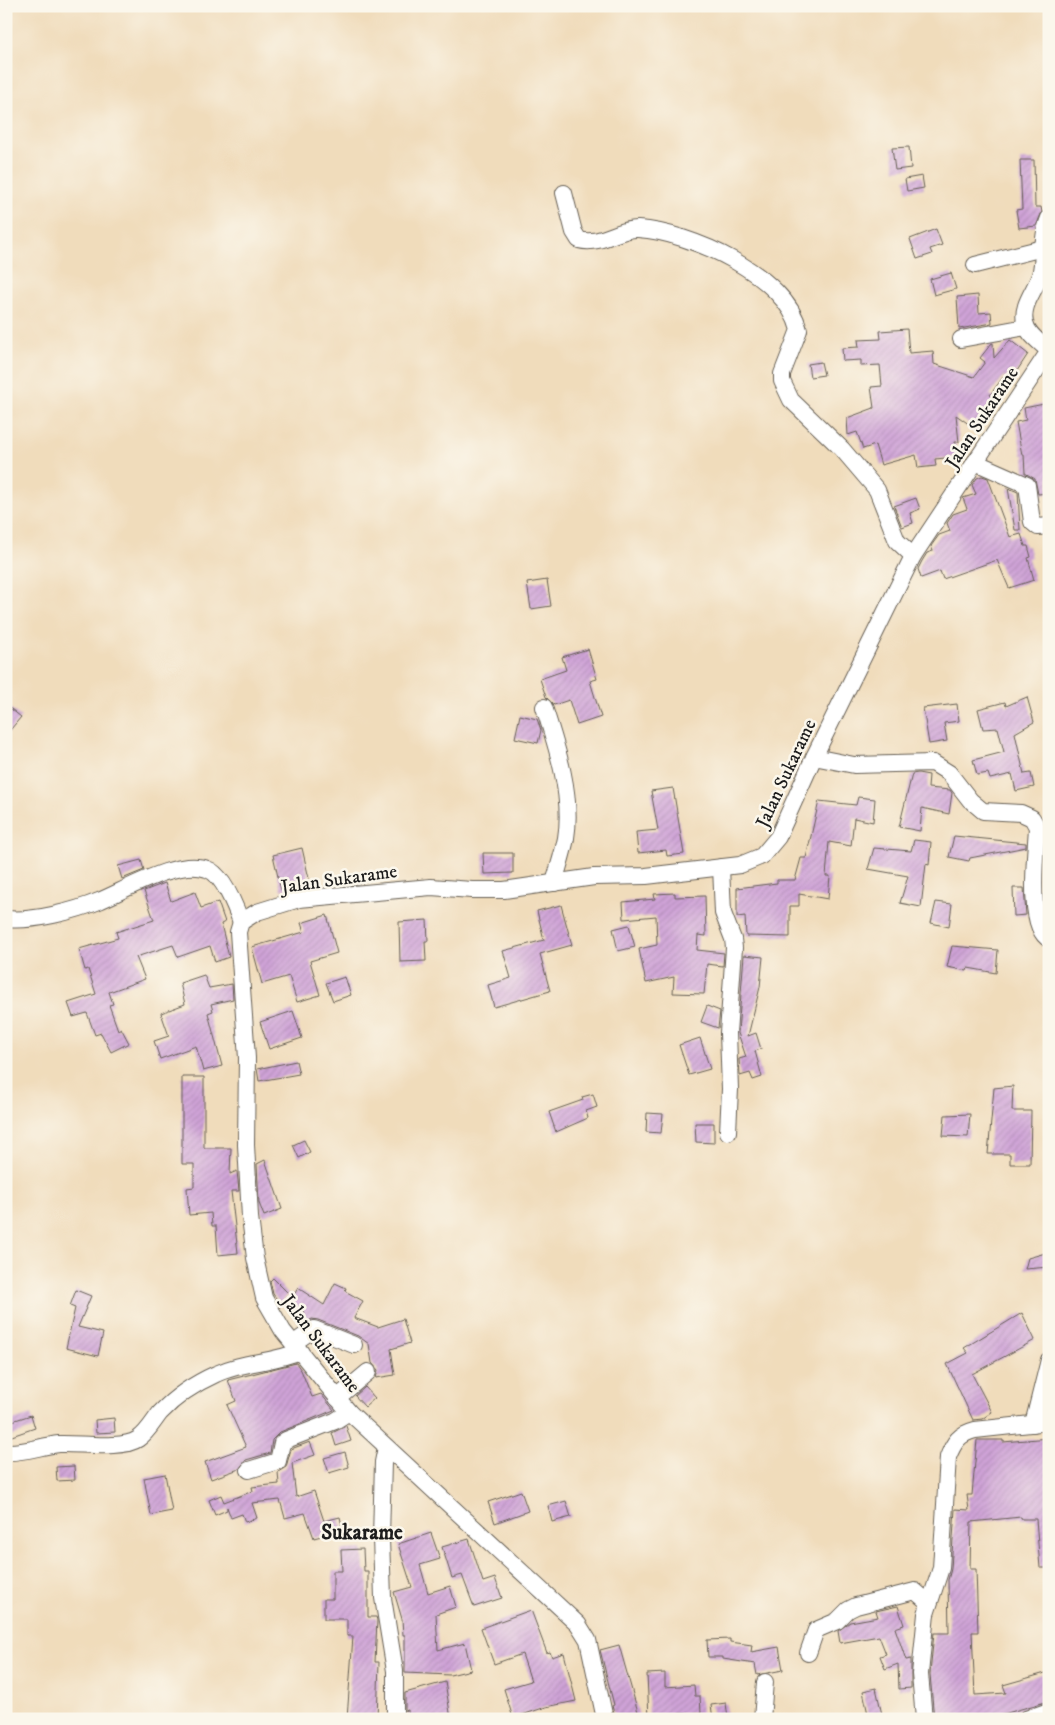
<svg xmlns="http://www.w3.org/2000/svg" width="1055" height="1725" font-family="'IM FELL DW Pica',serif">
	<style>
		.building { fill: url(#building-hatch) }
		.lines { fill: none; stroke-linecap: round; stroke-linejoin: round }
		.street-casing { stroke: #665f54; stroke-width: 18 }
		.street { stroke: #fff; stroke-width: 16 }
		.labels { text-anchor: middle; stroke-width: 5; stroke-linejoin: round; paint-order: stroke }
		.street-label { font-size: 19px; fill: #1c1c1c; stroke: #fbf7ec }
		.quarter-label { font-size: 21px; font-weight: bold; fill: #1c1c1c; stroke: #fbf7ec }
	</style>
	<defs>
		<pattern id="building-hatch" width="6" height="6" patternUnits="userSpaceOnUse" patternTransform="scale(1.25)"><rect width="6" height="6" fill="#cfa3d7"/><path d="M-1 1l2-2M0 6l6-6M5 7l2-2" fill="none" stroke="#b18cb8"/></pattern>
	</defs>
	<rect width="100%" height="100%" fill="#fbf7ec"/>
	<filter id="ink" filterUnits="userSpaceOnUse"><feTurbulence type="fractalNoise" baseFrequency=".02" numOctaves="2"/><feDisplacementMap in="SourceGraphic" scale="10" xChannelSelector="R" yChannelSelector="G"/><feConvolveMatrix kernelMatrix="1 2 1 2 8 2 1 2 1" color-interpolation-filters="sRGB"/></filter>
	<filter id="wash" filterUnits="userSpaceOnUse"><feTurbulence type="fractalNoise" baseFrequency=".0096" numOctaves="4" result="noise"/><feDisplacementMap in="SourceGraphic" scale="20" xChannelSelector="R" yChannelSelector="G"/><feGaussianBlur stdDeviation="1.12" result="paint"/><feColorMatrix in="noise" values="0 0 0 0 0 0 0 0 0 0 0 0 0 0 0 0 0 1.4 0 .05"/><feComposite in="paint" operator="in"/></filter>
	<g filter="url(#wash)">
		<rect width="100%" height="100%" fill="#f0dcbb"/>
		<g id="blocks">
			<g class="building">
				<path d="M 909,147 L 911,168 L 895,170 L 892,148 Z"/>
				<path d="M 1020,160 L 1034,160 L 1035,207 L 1041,207 L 1042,212 L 1036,226 L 1019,228 L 1016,210 L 1022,209 Z"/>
				<path d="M 922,176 L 924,188 L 907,191 L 905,179 Z"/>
				<path d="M 936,229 L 942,245 L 930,249 L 932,254 L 917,259 L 910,239 Z"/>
				<path d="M 951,273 L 956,289 L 934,295 L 930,279 Z"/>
				<path d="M 978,295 L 979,313 L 991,312 L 992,323 L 959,329 L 957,297 Z"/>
				<path d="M 907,329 L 909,353 L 933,351 L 934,364 L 974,377 L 985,362 L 980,358 L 991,344 L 993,343 L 994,358 L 1010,340 L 1028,354 L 1013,377 L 1010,374 L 1006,378 L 1004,376 L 990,395 L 997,399 L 987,413 L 984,411 L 973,427 L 956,415 L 959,442 L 955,442 L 957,457 L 935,459 L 936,466 L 918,468 L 916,455 L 881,465 L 875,445 L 863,449 L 857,432 L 848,435 L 847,418 L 874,408 L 871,387 L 882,386 L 880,365 L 861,366 L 861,360 L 843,361 L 842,348 L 859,347 L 858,340 L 881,339 L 880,331 Z"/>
				<path d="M 821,362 L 824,375 L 810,377 L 808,364 Z"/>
				<path d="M 1049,403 L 1049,493 L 1038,494 L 1035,479 L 1025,473 L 1024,455 L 1022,455 L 1016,422 L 1026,420 L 1024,408 Z"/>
				<path d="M 982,476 L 988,478 L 1010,537 L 1021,534 L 1025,546 L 1028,546 L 1031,557 L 1028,558 L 1034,580 L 1009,588 L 997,560 L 943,579 L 940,571 L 921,578 L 918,569 L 922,561 L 927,553 L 933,551 L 931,546 L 939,535 L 950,531 L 947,523 L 953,514 L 967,509 L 963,498 L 976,494 L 972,485 L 977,478 Z"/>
				<path d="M 1008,488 L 1018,492 L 1020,530 L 1015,530 Z"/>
				<path d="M 916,498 L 920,509 L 910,513 L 913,523 L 902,527 L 894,506 Z"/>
				<path d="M 547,580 L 551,606 L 531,609 L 527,583 Z"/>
				<path d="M 588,649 L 597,679 L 590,681 L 601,717 L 577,725 L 569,700 L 554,705 L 546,697 L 540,679 L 566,670 L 562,657 Z"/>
				<path d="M 1027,697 L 1034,722 L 1015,733 L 1024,774 L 1031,773 L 1034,787 L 1016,791 L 1012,774 L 990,779 L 988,773 L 977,775 L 973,760 L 1004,752 L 998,728 L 983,729 L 978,709 L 1005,702 L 1006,706 Z"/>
				<path d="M 957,704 L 959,721 L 944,723 L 947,741 L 929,744 L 923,708 Z"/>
				<path d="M 6,705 L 21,717 L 6,735 Z"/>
				<path d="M 520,715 L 537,719 L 541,730 L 538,743 L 515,738 Z"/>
				<path d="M 918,773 L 929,775 L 928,788 L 950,790 L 952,793 L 949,814 L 922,808 L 920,831 L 899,827 L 912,774 Z"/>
				<path d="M 673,788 L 684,854 L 667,856 L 666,850 L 638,853 L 636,832 L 658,830 L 651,791 Z"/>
				<path d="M 858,797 L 875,799 L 873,822 L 854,818 L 851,846 L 829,842 L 826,876 L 830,876 L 828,899 L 799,894 L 799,906 L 790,906 L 790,937 L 746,936 L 745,916 L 737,917 L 737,888 L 777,883 L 777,880 L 795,880 L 801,858 L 806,858 L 819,801 L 856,805 Z"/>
				<path d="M 954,836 L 1026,843 L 1026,847 L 970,858 L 969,861 L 949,857 Z"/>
				<path d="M 914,840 L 931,842 L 929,865 L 926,864 L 921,907 L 900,903 L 908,876 L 868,869 L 874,848 L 911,851 Z"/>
				<path d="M 302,848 L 310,883 L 281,890 L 273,855 Z"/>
				<path d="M 483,853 L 513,853 L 513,873 L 484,874 Z"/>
				<path d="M 141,860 L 144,870 L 122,879 L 118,866 Z"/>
				<path d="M 165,883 L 171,901 L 195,892 L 201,908 L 218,902 L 225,922 L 221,924 L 229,957 L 215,962 L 210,946 L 178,957 L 173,945 L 136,957 L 145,979 L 109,992 L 113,1004 L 109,1005 L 118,1030 L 121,1028 L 129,1043 L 111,1052 L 101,1033 L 95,1035 L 87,1013 L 73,1017 L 68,1003 L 96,994 L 88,969 L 85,970 L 79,949 L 118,938 L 116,932 L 154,920 L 144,891 Z"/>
				<path d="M 1013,888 L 1024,888 L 1026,915 L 1014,916 Z"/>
				<path d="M 675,893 L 675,897 L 705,896 L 706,936 L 698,935 L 697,950 L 724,953 L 723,966 L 707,964 L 704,994 L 673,993 L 674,977 L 646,983 L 639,949 L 657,945 L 656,916 L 624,919 L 623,902 L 655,899 L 654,894 Z"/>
				<path d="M 936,902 L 952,904 L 949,927 L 931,923 Z"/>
				<path d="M 561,905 L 572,945 L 540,954 L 550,991 L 494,1007 L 488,985 L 511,978 L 503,951 L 544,940 L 537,911 Z"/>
				<path d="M 327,915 L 337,953 L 310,961 L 320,995 L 297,1002 L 289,976 L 262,984 L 252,947 L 304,932 L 301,923 Z"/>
				<path d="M 427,920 L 428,941 L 425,941 L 426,961 L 400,962 L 399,922 Z"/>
				<path d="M 629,925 L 635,947 L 618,951 L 613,929 Z"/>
				<path d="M 952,946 L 998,950 L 996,973 L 968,968 L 967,971 L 947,967 Z"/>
				<path d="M 744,955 L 763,957 L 760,987 L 748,1036 L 756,1033 L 761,1049 L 755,1051 L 762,1077 L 753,1080 L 750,1073 L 740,1076 L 739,1059 L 746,1057 L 738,1033 Z"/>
				<path d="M 204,975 L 209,988 L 232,984 L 233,999 L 211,1004 L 213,1011 L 208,1013 L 222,1066 L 203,1071 L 196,1046 L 160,1059 L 154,1041 L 169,1036 L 161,1013 L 185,1004 L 180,983 Z"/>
				<path d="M 345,977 L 351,995 L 333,1001 L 326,983 Z"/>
				<path d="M 707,1006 L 720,1011 L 718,1028 L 701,1022 Z"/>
				<path d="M 293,1011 L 302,1038 L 269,1049 L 260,1022 Z"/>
				<path d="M 700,1038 L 710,1069 L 689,1075 L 679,1045 Z"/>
				<path d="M 296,1061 L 299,1074 L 259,1081 L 257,1069 Z"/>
				<path d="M 182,1077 L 204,1077 L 204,1148 L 231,1148 L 230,1174 L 237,1171 L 239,1191 L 231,1191 L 238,1253 L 218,1255 L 216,1226 L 212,1226 L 211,1213 L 189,1215 L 187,1188 L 194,1187 L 194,1164 L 182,1164 Z"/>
				<path d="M 1013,1086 L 1012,1111 L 1031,1111 L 1030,1164 L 1010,1164 L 1010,1154 L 988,1154 L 994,1088 Z"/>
				<path d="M 593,1094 L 597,1107 L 586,1111 L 588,1118 L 556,1132 L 549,1112 L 583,1100 L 582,1097 Z"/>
				<path d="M 647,1113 L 663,1114 L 661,1133 L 646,1132 Z"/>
				<path d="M 970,1114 L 968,1137 L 943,1136 L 945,1115 Z"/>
				<path d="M 695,1123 L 714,1123 L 714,1143 L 696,1142 Z"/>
				<path d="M 304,1140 L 310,1152 L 299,1158 L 293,1145 Z"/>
				<path d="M 265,1160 L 282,1209 L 264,1216 L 259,1203 L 257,1164 Z"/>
				<path d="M 1049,1252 L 1049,1267 L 1025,1269 L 1028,1258 Z"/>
				<path d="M 273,1278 L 289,1294 L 280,1303 L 273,1294 L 270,1281 Z"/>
				<path d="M 335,1283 L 346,1288 L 345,1291 L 363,1301 L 354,1318 L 378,1327 L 403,1319 L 410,1343 L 391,1349 L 395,1375 L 376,1378 L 378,1370 L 372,1363 L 369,1344 L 358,1336 L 318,1320 L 312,1319 L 304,1324 L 299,1321 L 304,1312 L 289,1303 L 298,1288 L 324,1305 Z"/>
				<path d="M 76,1290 L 91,1296 L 78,1327 L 103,1333 L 98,1356 L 66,1348 L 75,1308 L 70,1306 Z"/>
				<path d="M 1022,1313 L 1035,1340 L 972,1374 L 992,1412 L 982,1419 L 973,1420 L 947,1364 L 968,1353 L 964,1348 Z"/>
				<path d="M 296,1363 L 301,1370 L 312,1397 L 321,1394 L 334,1410 L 280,1432 L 272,1440 L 270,1453 L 246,1460 L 239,1469 L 211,1479 L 205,1462 L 246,1447 L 227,1405 L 236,1401 L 228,1380 Z"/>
				<path d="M 365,1387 L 375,1398 L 365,1407 L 355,1396 Z"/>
				<path d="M 31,1415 L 35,1428 L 6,1438 L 6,1423 Z"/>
				<path d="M 114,1418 L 115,1432 L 96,1433 L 95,1420 Z"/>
				<path d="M 346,1426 L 351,1441 L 336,1446 L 332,1433 Z"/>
				<path d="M 1049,1438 L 1049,1568 L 1040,1568 L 1036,1519 L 1022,1519 L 1021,1517 L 971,1522 L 970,1569 L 976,1569 L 978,1632 L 972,1632 L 975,1695 L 1006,1693 L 1003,1685 L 1049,1672 L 1049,1701 L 1000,1715 L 1000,1719 L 934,1719 L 930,1674 L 934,1633 L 949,1633 L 948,1580 L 951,1569 L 955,1509 L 969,1510 L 967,1495 L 972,1495 L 977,1440 L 1003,1440 L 1003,1442 Z"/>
				<path d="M 310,1442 L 315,1455 L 292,1463 L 296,1497 L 314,1491 L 324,1521 L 340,1517 L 343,1530 L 314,1538 L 305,1513 L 285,1518 L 280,1500 L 252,1503 L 257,1518 L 245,1522 L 242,1514 L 231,1518 L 227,1507 L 227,1510 L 215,1515 L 209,1500 L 221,1495 L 224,1502 L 253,1491 L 252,1487 L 279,1484 L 278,1472 L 286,1467 L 291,1449 Z"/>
				<path d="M 345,1452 L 349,1467 L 329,1473 L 324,1458 Z"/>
				<path d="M 74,1466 L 75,1480 L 57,1481 L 56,1467 Z"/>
				<path d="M 165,1474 L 172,1511 L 151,1515 L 144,1478 Z"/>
				<path d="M 521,1491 L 528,1511 L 495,1523 L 488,1502 Z"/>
				<path d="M 566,1501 L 571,1517 L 552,1522 L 548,1506 Z"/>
				<path d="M 431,1533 L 440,1559 L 420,1565 L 428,1593 L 450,1586 L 456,1607 L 436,1614 L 438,1650 L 465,1643 L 471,1670 L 450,1675 L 405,1673 L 405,1635 L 403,1635 L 402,1619 L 394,1592 L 412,1587 L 398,1544 Z"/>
				<path d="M 469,1539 L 483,1582 L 495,1578 L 502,1598 L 474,1607 L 462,1575 L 452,1578 L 442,1547 Z"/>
				<path d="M 363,1549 L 364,1571 L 368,1571 L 368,1617 L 376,1617 L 377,1620 L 375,1662 L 379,1662 L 377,1719 L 347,1719 L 353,1636 L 347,1636 L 347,1619 L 324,1619 L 324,1599 L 333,1599 L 333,1571 L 342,1571 L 341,1550 Z"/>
				<path d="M 898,1606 L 904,1625 L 895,1628 L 906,1660 L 911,1659 L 911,1688 L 899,1689 L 898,1664 L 885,1669 L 880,1656 L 886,1654 L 879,1636 L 840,1643 L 838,1631 L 850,1622 L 878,1617 L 876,1611 Z"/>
				<path d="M 531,1610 L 547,1653 L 550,1652 L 552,1657 L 564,1653 L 576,1701 L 546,1707 L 513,1718 L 504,1689 L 531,1681 L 522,1654 L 494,1664 L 481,1628 Z"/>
				<path d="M 730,1639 L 730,1642 L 752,1645 L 751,1652 L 779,1647 L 783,1670 L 757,1675 L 755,1664 L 723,1659 L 723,1657 L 708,1657 L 707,1640 Z"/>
				<path d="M 619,1645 L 640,1719 L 616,1719 L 612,1706 L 614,1705 L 600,1650 Z"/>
				<path d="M 665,1673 L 665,1687 L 694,1685 L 695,1696 L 700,1696 L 701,1713 L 679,1714 L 680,1719 L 649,1719 L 647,1674 Z"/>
				<path d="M 445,1682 L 451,1719 L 408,1719 L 408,1710 L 405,1711 L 405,1693 Z"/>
				<path d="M 876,1688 L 883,1719 L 869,1719 L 863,1691 Z"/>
				<path d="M 726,1703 L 728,1719 L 713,1719 L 711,1705 Z"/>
			</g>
		</g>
	</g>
	<g filter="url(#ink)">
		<use href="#blocks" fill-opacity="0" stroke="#665f54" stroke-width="1"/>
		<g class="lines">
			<g class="street-casing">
				<g id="street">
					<path d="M 564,193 L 574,232 L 579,240 C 601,246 619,228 638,229 C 690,232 786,275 799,330 L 782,374 L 782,381 L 791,400 L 842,449 L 877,490 L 897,541 L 913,556"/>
					<path d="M 975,265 L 1043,248"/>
					<path d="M 961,339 L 1026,327"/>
					<path d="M 975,462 L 1027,485 L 1032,522 L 1038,527 L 1049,526"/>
					<path d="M 544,707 C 557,747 573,796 566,838 C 563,854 558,868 554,883"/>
					<path d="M 814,757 L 854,765 L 933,763 L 949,773 L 970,800 L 983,811 L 1021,813 L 1032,818 L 1037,827 C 1036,850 1026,928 1049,939"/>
					<path d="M 721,867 L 723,913 L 733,939 L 734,948 L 728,1033 L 730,1089 L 728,1132"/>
					<path d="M 6,919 C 32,922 75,911 99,901 C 126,890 178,858 207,869 C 223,874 236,908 241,922"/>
					<path d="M 294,1343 L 314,1329 L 354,1345"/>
					<path d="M 337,1398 L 368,1372"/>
					<path d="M 1033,1424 L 1049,1360"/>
					<path d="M 386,1447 L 383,1462 L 381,1538 L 383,1598 L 395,1671 L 395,1719"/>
					<path d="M 6,1452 C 24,1453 41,1446 59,1444 C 79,1443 122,1450 138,1439 C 147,1433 153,1422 160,1413 C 175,1397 196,1383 216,1374 C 243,1361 273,1363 300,1351"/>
					<path d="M 249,1470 L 278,1461 L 282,1443 L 286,1440 L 335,1421 L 349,1412"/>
					<path d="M 808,1653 L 816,1630 L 837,1621 L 848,1610 L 856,1606 L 915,1591 L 929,1603"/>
					<path d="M 605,1719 L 588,1640 L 578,1624 L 349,1412 L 283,1331 L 264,1298 L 255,1258 L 250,1217 L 246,1145 L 247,1058 L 238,932 L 241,922 L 257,912 L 299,899 L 431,887 L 472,890 L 504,890 L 594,877 L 646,876 L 740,865 L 762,856 L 778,837 L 814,757 L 913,556 L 1049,351 C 1040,342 1027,334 1025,322 C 1021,305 1035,291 1040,275 C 1045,257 1041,236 1049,218"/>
					<path d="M 762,1719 L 765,1682"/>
					<path d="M 924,1719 L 920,1674 L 926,1614 L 941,1568 L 948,1457 C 954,1442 959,1434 975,1430 L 1049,1422"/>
					<path d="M 1026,1719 L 1049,1711"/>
				</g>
			</g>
			<use href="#street" class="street"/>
		</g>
	</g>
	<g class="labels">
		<g class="street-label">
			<text transform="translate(981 417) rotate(-57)" y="7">Jalan Sukarame</text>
			<text transform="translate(785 773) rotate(-65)" y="7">Jalan Sukarame</text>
			<text transform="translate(339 878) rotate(-8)" y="7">Jalan Sukarame</text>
			<text transform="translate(322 1343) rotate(53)" y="7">Jalan Sukarame</text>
		</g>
		<g class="quarter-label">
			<text x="362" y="1539">Sukarame</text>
		</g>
	</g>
	<rect width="1055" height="1725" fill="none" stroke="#fbf7ec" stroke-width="25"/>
</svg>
